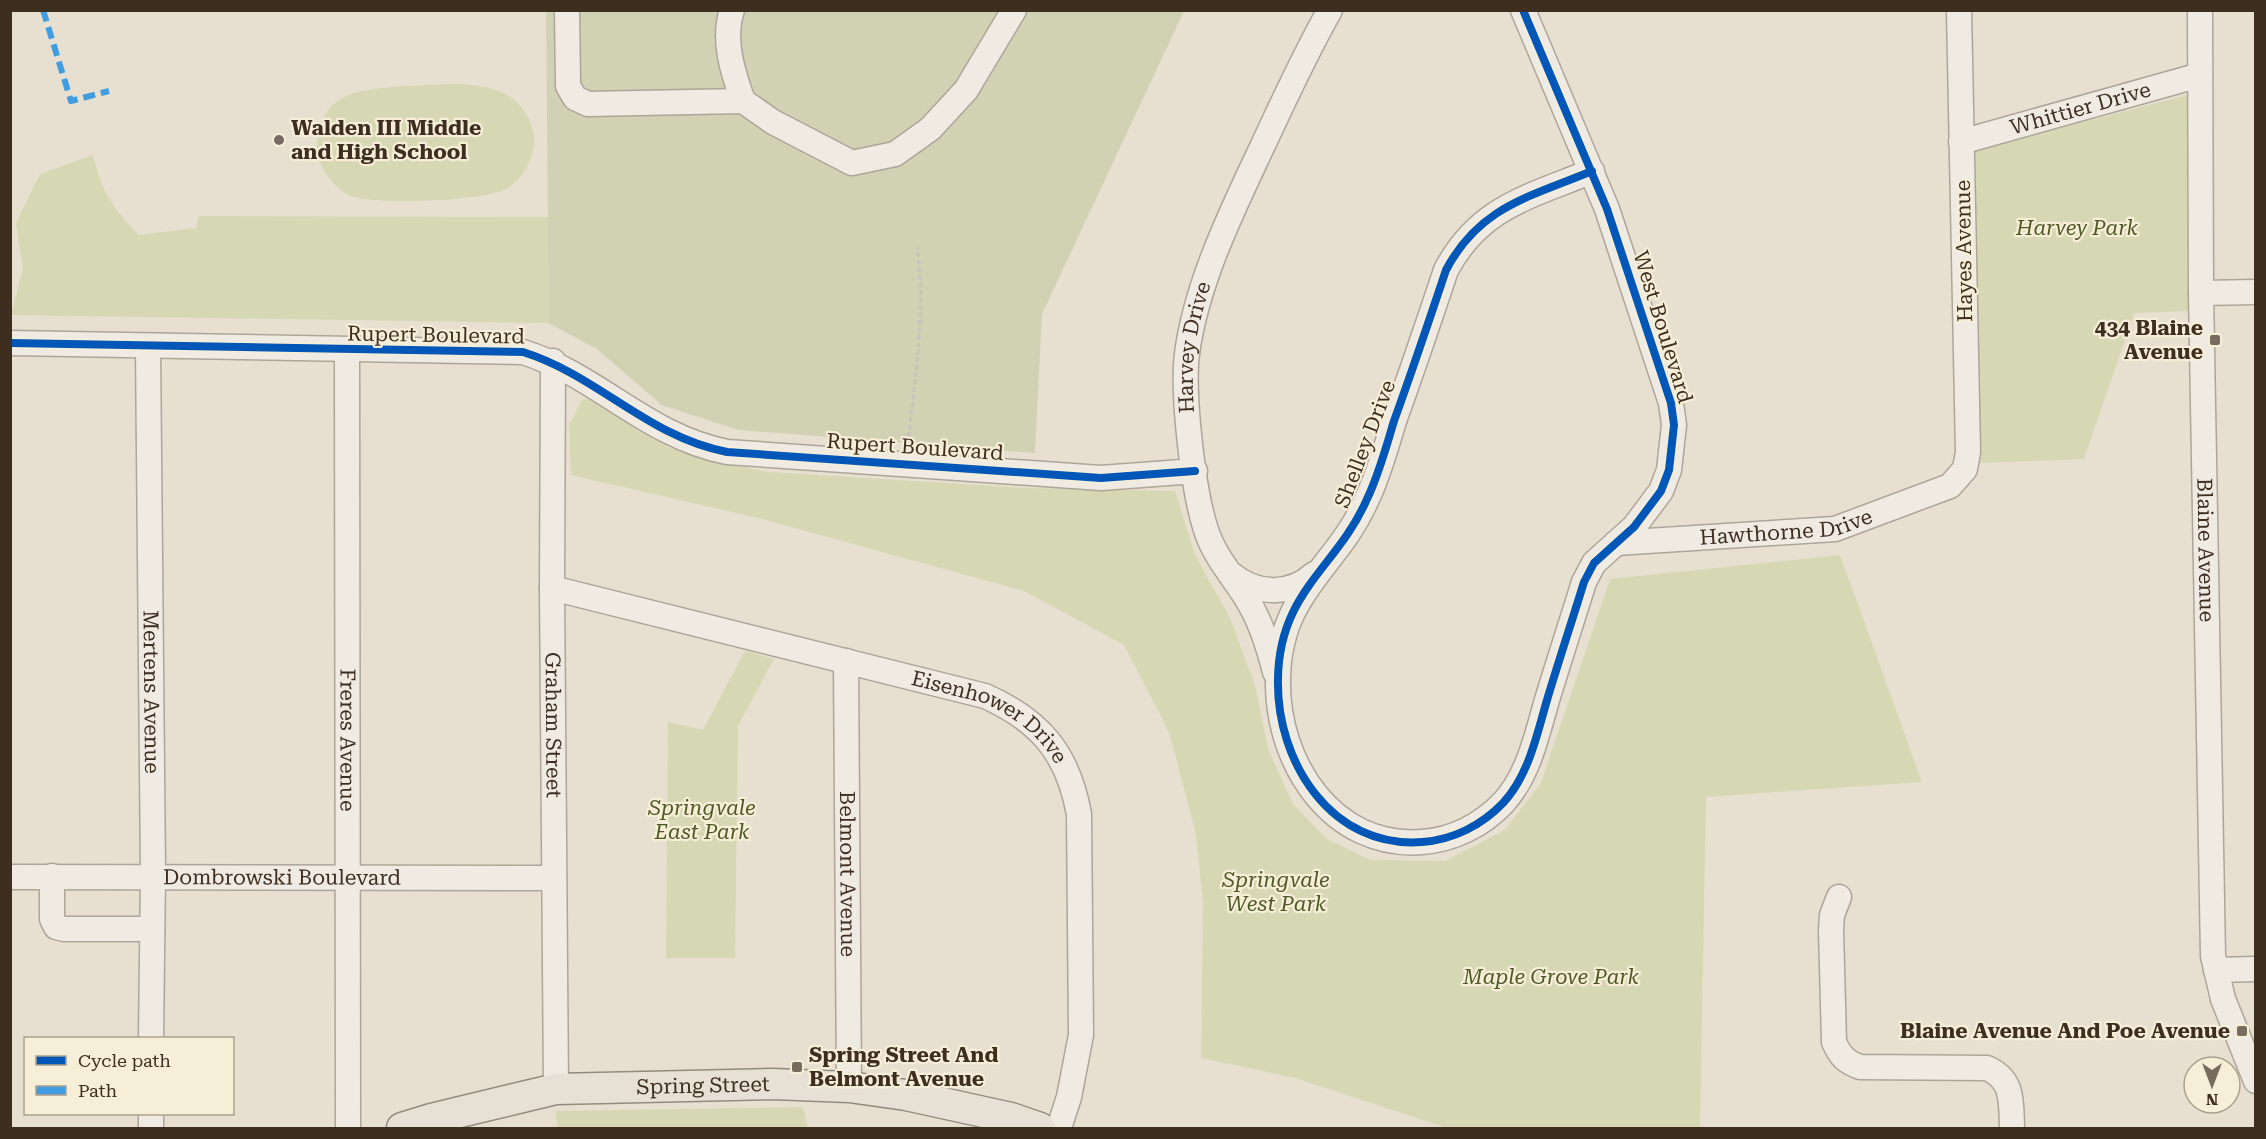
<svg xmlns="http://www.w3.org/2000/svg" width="2266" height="1139" font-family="'Roboto Serif',serif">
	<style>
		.green { fill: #d6d7b3 }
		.cemetery { fill: #d1d1b3 }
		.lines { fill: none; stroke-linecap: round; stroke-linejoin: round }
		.minor-casing { stroke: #ada599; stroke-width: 27 }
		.major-casing { stroke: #928b80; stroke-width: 33 }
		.path { stroke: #c8c2b9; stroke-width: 3; stroke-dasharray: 4.5 3; stroke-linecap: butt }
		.minor { stroke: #efebe3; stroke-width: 24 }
		.major { stroke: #e6e1d4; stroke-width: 30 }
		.quiet { stroke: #3f9de0; stroke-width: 6; stroke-dasharray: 12 6; stroke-linecap: butt }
		.cycleway-casing { stroke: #f7eed8; stroke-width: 11 }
		.cycleway { stroke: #0057b8; stroke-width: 8 }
		.poi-dot { fill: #786c5e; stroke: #f7eed8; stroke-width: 2 }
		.labels { text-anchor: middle; stroke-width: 4.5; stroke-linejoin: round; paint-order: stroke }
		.street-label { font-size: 21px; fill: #3d2e20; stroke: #f7eed8 }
		.poi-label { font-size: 21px; font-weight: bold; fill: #3d2e20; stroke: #f7eed8; text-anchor: start }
		.park-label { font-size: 21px; font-style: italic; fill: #4d5a26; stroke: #f7eed8 }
	</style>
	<rect width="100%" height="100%" fill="#e7e0d1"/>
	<g class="green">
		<path d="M 404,86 C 443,86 503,74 526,114 C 531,123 535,134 534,144 C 532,162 522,179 506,189 C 486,201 370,206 349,195 C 330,186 314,160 317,139 C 325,89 363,90 404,86 Z"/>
		<path d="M 2188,95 L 2189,311 L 2134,313 L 2084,459 L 1979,463 L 1975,150 Z"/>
		<path d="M 93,155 C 101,191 113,209 139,235 L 196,228 L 199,216 L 548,217 L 626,266 L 738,430 L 662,405 L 597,349 L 549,323 L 11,315 L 23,268 L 16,223 L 40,174 Z"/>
		<path d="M 590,398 L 603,403 L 634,428 L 667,447 L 708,460 L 769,472 L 1025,488 L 1175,491 L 1195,555 L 1230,618 L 1255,685 L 1268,749 L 1293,804 L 1327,839 L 1370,860 L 1445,861 L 1505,830 L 1541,783 L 1610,579 L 1840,555 L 1922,782 L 1706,797 L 1700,1128 L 1447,1128 L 1295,1078 L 1201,1058 L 1203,902 L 1196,834 L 1169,732 L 1124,645 L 1024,591 L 758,518 L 571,475 L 569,425 L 582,400 Z"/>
		<path d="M 745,651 L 774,659 L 738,726 L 735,958 L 666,958 L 668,722 L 703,730 Z"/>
		<path d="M 803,1107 L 808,1128 L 557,1128 L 556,1111 Z"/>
	</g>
	<path class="cemetery" d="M 546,11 L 1184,11 L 1042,314 L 1035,453 L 738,430 L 662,405 L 597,349 L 549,323 Z"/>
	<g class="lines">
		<g class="minor-casing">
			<g id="minor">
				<path d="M 567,10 L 568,86 L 575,98 L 588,104 L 743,101"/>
				<path d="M 732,10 C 722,40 733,73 743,101 L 773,122 L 852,163 L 895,154 L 930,129 L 966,90 L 1014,10"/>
				<path d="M 1523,10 L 1607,209 L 1671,403 L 1674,425 L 1669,470 L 1661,491 L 1634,527 L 1594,563 L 1584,582 C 1572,621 1559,660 1547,700 C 1537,734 1529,775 1503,803 C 1482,825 1453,840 1422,842 C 1332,849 1276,762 1278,679 C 1279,591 1337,568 1367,499 C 1379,474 1386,447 1394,421 C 1412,371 1429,321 1446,270 C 1480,206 1530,197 1592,171"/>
				<path id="s1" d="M 2200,10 L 2201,293 L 2213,956 L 2223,999 L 2256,1081"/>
				<path id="s2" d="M 1961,142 L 2200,75"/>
				<path d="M 2201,293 L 2256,292"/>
				<path d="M 10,343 L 523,352 C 599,376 646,436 727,452 L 1101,478 L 1195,471"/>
				<path id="s3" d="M 148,347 L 153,875 L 151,1038"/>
				<path id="s4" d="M 347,350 L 348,1128"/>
				<path id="s5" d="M 553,361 L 552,588 L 556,1089"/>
				<path id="s6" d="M 1616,543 L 1835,529 L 1950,486 L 1965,469 L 1968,452 L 1959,10"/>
				<path d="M 1231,574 C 1256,595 1290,596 1314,574"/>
				<path id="s7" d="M 552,588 L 985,696 C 1041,721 1068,754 1079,814 L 1081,1035 L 1069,1097 L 1059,1128"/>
				<path id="s8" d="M 846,661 L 849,1087"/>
				<path id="s9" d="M 1275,672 C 1268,645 1260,619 1245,596 C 1231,574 1214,555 1206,530 C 1193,490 1182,394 1187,354 C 1196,283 1233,209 1263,145 C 1284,100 1305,54 1330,10"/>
				<path d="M 52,876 L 52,919 L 56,927 L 64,929 L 152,929"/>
				<path id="s10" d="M 10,877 L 554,878"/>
				<path d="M 1839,897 L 1832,915 L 1831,930 L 1834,1042 C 1840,1056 1846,1062 1860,1067 L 1987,1068 C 2014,1080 2011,1102 2012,1128"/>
				<path d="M 2216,970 L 2256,969"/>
				<path d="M 151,1128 L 151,1114"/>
			</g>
		</g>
		<g class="major-casing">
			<g id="major">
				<path id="s11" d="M 402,1128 L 431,1119 L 556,1089 L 772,1084 L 849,1087 L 906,1095 L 1011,1118 L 1040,1128"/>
			</g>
		</g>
		<path class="path" d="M 908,444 C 914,380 927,311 917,247"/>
		<use href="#minor" class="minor"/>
		<use href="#major" class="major"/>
		<path class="quiet" d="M 43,10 L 71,101 L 109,91"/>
		<g class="cycleway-casing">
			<g id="cycleway">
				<path d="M 1523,10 L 1607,209 L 1671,403 L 1674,425 L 1669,470 L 1661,491 L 1634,527 L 1594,563 L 1584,582 C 1572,621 1559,660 1547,700 C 1537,734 1529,775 1503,803 C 1482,825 1453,840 1422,842 C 1332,849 1276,762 1278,679 C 1279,591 1337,568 1367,499 C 1379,474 1386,447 1394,421 C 1412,371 1429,321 1446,270 C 1480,206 1530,197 1592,171"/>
				<path d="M 10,343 L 523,352 C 599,376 646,436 727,452 L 1101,478 L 1195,471"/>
			</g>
		</g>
		<use href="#cycleway" class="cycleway"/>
	</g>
	<g class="poi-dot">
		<circle cx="279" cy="140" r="6"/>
		<rect x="2209" y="334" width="12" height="12" rx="3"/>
		<rect x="2236" y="1025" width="12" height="12" rx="3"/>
		<rect x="791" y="1061" width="12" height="12" rx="3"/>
	</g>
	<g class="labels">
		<g class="street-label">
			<text dy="7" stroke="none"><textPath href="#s2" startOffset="124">Whittier Drive</textPath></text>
			<text transform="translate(1964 251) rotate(-91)" y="7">Hayes Avenue</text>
			<text transform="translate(1663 327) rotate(73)" y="7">West Boulevard</text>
			<text transform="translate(436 335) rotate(1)" y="7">Rupert Boulevard</text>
			<text dy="7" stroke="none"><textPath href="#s9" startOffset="344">Harvey Drive</textPath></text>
			<text transform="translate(1365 444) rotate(-69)" y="7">Shelley Drive</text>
			<text transform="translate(915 447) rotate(4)" y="7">Rupert Boulevard</text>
			<text dy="7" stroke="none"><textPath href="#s6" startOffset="171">Hawthorne Drive</textPath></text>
			<text dy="7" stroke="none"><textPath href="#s1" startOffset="540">Blaine Avenue</textPath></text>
			<text dy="7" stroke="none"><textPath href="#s3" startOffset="345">Mertens Avenue</textPath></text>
			<text dy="7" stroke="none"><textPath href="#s7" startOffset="460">Eisenhower Drive</textPath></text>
			<text dy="7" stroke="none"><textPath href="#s5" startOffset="364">Graham Street</textPath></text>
			<text dy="7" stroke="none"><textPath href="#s4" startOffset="390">Freres Avenue</textPath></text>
			<text dy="7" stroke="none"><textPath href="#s8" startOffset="213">Belmont Avenue</textPath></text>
			<text dy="7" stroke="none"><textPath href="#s10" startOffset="272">Dombrowski Boulevard</textPath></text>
			<text dy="7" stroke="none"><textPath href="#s11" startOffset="306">Spring Street</textPath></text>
		</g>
		<g class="poi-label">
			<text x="291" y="135">Walden III Middle<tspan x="291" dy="24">and High School</tspan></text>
			<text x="2203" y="335" text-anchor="end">434 Blaine<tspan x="2203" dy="24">Avenue</tspan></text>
			<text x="2230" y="1038" text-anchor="end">Blaine Avenue And Poe Avenue</text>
			<text x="809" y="1062">Spring Street And<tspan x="809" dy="24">Belmont Avenue</tspan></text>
		</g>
		<g class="park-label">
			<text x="2077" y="235">Harvey Park</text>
			<text x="702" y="815">Springvale<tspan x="702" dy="24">East Park</tspan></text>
			<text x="1276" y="887">Springvale<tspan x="1276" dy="24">West Park</tspan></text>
			<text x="1551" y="984">Maple Grove Park</text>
		</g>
	</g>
	<rect width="2266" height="1139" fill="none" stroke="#3d2e20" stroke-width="24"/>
	<rect x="24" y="1037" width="210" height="78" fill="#f7eed8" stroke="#ada18e" stroke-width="1.5"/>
	<rect x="36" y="1056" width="30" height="9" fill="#0057b8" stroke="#ada18e" stroke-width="1.5"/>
	<text x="78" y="1067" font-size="18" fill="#3d2e20">Cycle path</text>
	<rect x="36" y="1086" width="30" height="9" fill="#3f9de0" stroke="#ada18e" stroke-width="1.5"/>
	<text x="78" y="1097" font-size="18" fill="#3d2e20">Path</text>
	<g transform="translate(2212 1085) rotate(180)"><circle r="28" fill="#f7eed8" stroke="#ada18e" stroke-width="1.5"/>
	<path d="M0-4.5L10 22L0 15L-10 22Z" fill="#786c5e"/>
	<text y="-9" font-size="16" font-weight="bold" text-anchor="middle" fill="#3d2e20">N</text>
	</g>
</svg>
